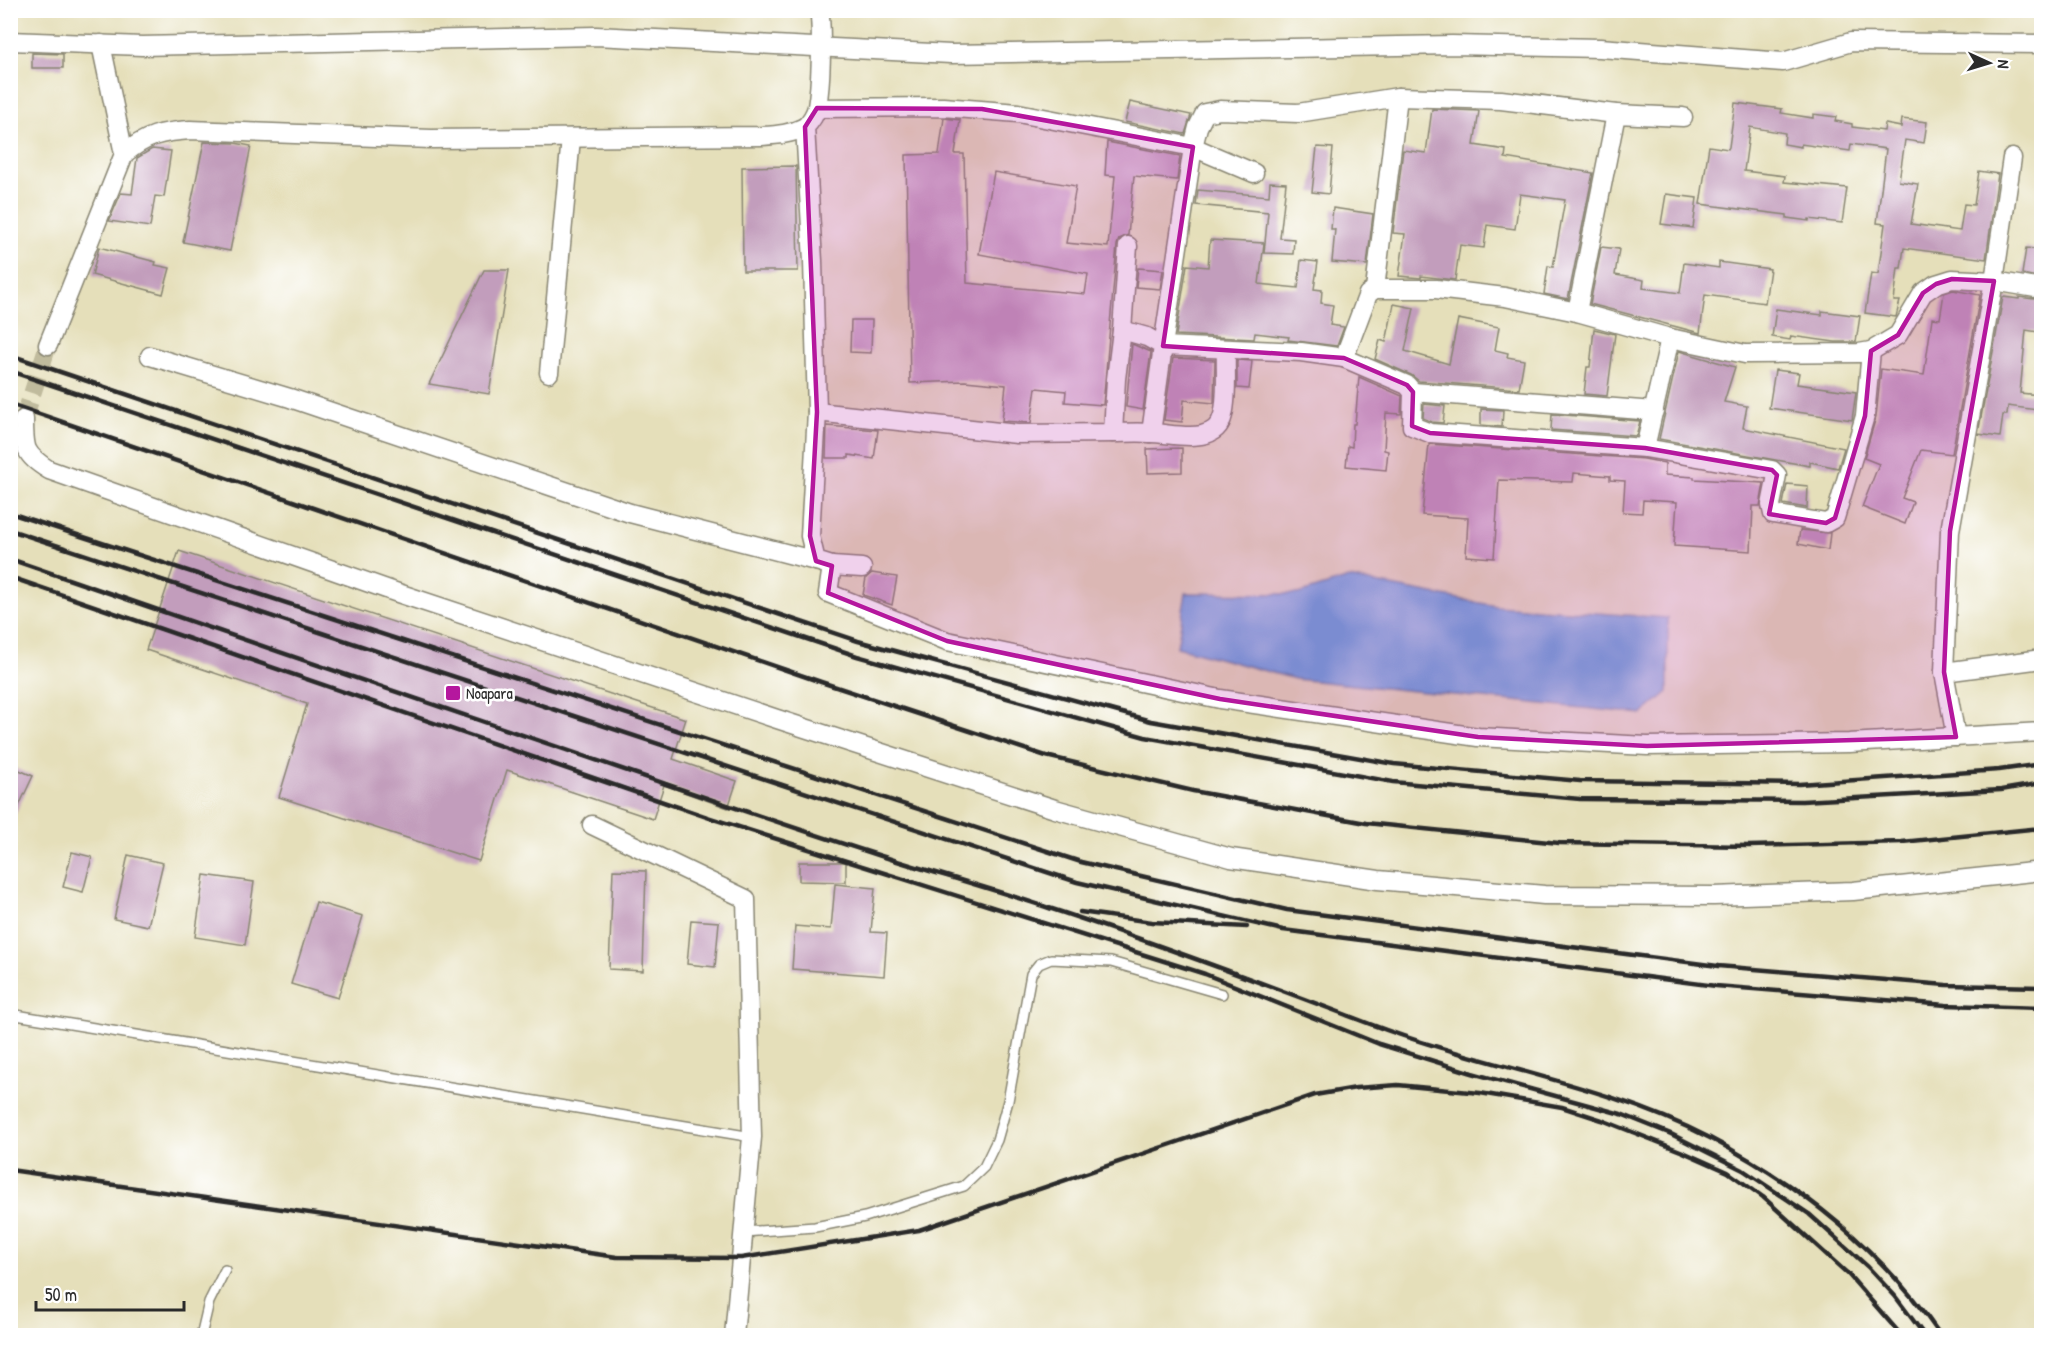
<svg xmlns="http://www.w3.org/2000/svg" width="2052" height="1346" font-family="'Patrick Hand',sans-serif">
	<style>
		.water { fill: #6da9de; stroke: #4c6a84; stroke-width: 1.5 }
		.building { fill: #c29dbc }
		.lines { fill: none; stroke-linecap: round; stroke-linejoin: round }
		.street-tunnel { stroke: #c0bb9d; stroke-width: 18; stroke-dasharray: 18 9; stroke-linecap: butt }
		.lane-casing { stroke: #888572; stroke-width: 12 }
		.street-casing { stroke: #888572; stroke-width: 21 }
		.lane { stroke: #fff; stroke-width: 9 }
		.street { stroke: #fff; stroke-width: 18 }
		.rail { stroke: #2b2b2b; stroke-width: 4.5 }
		.marked { fill: #b5179e; fill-opacity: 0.2; stroke: #b5179e; stroke-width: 4.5; stroke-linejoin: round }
		.poi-dot { fill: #b5179e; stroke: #fff; stroke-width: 2 }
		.labels { text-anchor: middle; stroke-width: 5; stroke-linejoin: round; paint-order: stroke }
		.poi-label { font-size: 16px; fill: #2b2b2b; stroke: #fff; text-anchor: start }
	</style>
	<rect width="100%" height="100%" fill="#fff"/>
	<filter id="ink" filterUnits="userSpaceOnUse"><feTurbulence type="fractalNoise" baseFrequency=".0167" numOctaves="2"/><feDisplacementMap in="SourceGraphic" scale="12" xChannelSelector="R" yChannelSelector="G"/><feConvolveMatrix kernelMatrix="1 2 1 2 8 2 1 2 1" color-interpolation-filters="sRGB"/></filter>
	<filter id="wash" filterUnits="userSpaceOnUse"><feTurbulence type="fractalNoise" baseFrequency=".008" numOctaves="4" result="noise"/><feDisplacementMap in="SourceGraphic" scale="24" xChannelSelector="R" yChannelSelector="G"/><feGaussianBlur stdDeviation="1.35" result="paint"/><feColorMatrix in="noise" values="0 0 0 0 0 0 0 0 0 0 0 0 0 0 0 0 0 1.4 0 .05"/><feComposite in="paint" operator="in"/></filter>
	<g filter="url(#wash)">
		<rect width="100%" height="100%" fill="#e5dfba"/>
		<path class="water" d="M 1349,578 L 1496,606 L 1668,618 L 1668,692 L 1642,714 L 1295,679 L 1177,647 L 1186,593 L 1298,594 Z"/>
		<g id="blocks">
			<g class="building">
				<path d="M 32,53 L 63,54 L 63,68 L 32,68 Z"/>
				<path d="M 1130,102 L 1191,115 L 1185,134 L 1125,122 Z"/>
				<path d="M 1735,103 L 1782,109 L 1781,113 L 1813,118 L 1813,114 L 1836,117 L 1835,121 L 1852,124 L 1852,127 L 1884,131 L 1885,124 L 1901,127 L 1902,119 L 1927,122 L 1924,143 L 1905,140 L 1899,181 L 1918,184 L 1911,224 L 1960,231 L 1964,204 L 1974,205 L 1979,171 L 1998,174 L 1986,259 L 1904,248 L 1901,268 L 1898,268 L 1894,301 L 1900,301 L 1896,317 L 1865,313 L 1871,273 L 1878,274 L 1885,224 L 1877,223 L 1886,149 L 1851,144 L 1850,151 L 1801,144 L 1801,147 L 1784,144 L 1785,133 L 1750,127 L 1744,171 L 1785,176 L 1784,182 L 1847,188 L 1842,223 L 1809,219 L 1809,221 L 1787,218 L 1787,215 L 1700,204 L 1709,146 L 1728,149 L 1729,147 Z"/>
				<path d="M 1432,109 L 1479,111 L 1474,145 L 1506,150 L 1505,158 L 1593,173 L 1568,299 L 1544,294 L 1548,266 L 1553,267 L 1565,200 L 1520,194 L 1515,229 L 1487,225 L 1484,248 L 1460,245 L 1455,280 L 1421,276 L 1421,278 L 1399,276 L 1405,234 L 1393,233 L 1403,150 L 1426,153 Z"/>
				<path d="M 944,118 L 960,120 L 955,154 L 964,154 L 967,283 L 1085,294 L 1088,274 L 979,254 L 994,172 L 1076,186 L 1066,243 L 1108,247 L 1115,176 L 1105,175 L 1107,142 L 1180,156 L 1177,180 L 1134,176 L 1128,235 L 1119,239 L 1117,245 L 1103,405 L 1065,402 L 1066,391 L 1036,388 L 1031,423 L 1002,421 L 1006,385 L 965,381 L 910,383 L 906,155 L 939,154 Z"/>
				<path d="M 204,142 L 235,143 L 251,146 L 230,251 L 183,242 Z"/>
				<path d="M 1317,147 L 1333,148 L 1329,194 L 1312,192 Z"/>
				<path d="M 152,149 L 171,151 L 164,197 L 155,196 L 150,227 L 109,221 L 121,193 L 132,194 L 137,158 Z"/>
				<path d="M 796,166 L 798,271 L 743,271 L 742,167 Z"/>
				<path d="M 1270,182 L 1286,183 L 1280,238 L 1294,239 L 1293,254 L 1264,253 L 1268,212 L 1196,205 L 1198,190 L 1269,196 Z"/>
				<path d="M 1666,194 L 1697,198 L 1693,228 L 1661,224 Z"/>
				<path d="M 1333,208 L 1373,214 L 1367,265 L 1332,262 L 1335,229 L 1331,229 Z"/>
				<path d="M 1210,240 L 1264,243 L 1259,284 L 1298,288 L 1301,260 L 1318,262 L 1314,289 L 1322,290 L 1321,303 L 1333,305 L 1330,325 L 1344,327 L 1337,346 L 1288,340 L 1289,337 L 1255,333 L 1254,339 L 1176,335 L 1187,265 L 1208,267 Z"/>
				<path d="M 99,247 L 156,262 L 155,265 L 170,268 L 163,294 L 92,275 Z"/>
				<path d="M 1601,247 L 1619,249 L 1615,275 L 1644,280 L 1643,288 L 1680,293 L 1684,263 L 1719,268 L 1719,262 L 1770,269 L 1765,303 L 1705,295 L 1700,333 L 1590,304 Z"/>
				<path d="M 2026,248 L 2042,250 L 2042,278 L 2022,274 Z"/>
				<path d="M 1138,268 L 1163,270 L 1160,289 L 1136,287 Z"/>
				<path d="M 484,270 L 509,270 L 489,394 L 429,384 Z"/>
				<path d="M 1953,290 L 1980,295 L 1952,454 L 1921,450 L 1902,498 L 1913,502 L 1905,524 L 1862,507 L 1879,464 L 1864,458 L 1876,417 L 1881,369 L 1924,375 L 1932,318 L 1940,319 L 1944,293 Z"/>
				<path d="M 2003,297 L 2019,299 L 2019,297 L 2042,300 L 2042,308 L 2038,332 L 2026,330 L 2020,393 L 2039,395 L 2037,410 L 2008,406 L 2007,415 L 2003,415 L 2000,437 L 1978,434 Z"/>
				<path d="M 1394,304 L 1414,308 L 1405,351 L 1449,364 L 1458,319 L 1499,327 L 1495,350 L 1508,353 L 1507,357 L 1524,360 L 1519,389 L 1419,381 L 1411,375 L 1375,359 L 1380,340 L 1386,342 Z"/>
				<path d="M 1776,309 L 1822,315 L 1822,311 L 1860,316 L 1856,342 L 1835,342 L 1791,336 L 1790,340 L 1772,337 Z"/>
				<path d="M 851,320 L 872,320 L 871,353 L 850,352 Z"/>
				<path d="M 1594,329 L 1615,334 L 1607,396 L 1584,394 L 1587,367 L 1590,367 Z"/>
				<path d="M 1132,344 L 1151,352 L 1143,410 L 1126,407 Z"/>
				<path d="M 1679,351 L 1735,367 L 1724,402 L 1747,406 L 1743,428 L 1844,448 L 1838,468 L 1810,462 L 1810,466 L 1659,439 Z"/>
				<path d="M 1173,358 L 1215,360 L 1214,403 L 1184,400 L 1182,422 L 1164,420 Z"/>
				<path d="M 1237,360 L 1252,361 L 1249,389 L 1237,388 Z"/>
				<path d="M 1775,370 L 1799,373 L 1797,384 L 1856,392 L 1852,420 L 1769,408 Z"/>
				<path d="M 1359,377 L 1402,396 L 1401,414 L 1386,413 L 1384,450 L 1388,451 L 1386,470 L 1346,466 L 1348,446 L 1352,447 L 1353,424 L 1355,424 Z"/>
				<path d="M 1424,404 L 1445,406 L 1443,423 L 1432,422 L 1423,418 Z"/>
				<path d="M 1481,409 L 1503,410 L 1502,427 L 1481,425 Z"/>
				<path d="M 1552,414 L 1640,421 L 1636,436 L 1551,430 Z"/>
				<path d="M 827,426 L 878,430 L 874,459 L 849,455 L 849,458 L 826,458 Z"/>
				<path d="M 1429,444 L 1644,459 L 1665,463 L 1665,475 L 1694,477 L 1694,479 L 1764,483 L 1760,506 L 1753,506 L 1751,551 L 1674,546 L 1677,502 L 1643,500 L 1642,513 L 1623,512 L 1625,481 L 1610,480 L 1610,476 L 1574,473 L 1573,482 L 1499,480 L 1494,558 L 1466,556 L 1468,518 L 1422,515 Z"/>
				<path d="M 1182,448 L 1182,472 L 1148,473 L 1147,449 Z"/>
				<path d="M 1787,484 L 1808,486 L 1807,508 L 1783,504 Z"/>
				<path d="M 1800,530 L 1830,533 L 1828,550 L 1798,544 Z"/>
				<path d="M 179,551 L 686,719 L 673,759 L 737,781 L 728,808 L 664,785 L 653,819 L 507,770 L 479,861 L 279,797 L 307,704 L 146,650 Z"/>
				<path d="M 872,573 L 897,577 L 892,605 L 863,595 L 866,578 Z"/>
				<path d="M 10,766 L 33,776 L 10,825 Z"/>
				<path d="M 72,852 L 92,857 L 83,892 L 63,887 Z"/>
				<path d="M 128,855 L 163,863 L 148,926 L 114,919 Z"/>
				<path d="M 799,862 L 846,862 L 846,882 L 799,881 Z"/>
				<path d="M 613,870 L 646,871 L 643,971 L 609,969 Z"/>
				<path d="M 204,875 L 254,882 L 245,945 L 195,937 Z"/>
				<path d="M 835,884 L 875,888 L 871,932 L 887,933 L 884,976 L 792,969 L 795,926 L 831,929 Z"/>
				<path d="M 316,902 L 363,916 L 338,998 L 291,984 Z"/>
				<path d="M 691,920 L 719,922 L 715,967 L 687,964 Z"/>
			</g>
		</g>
	</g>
	<g filter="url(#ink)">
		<use href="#blocks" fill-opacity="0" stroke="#888572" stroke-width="1.5"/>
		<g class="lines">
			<path class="street-tunnel" d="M 24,419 L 48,345"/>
			<g class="lane-casing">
				<g id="lane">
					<path d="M 10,1014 L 752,1137"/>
					<path d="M 744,1232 L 815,1227 L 865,1217 L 964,1186 L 984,1167 L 997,1140 L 1008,1101 L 1031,974 L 1039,964 L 1051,959 L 1111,962 L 1222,994"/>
					<path d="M 201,1336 L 209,1302 L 225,1270"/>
					<path d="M 939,1336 L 942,1336"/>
				</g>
			</g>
			<g class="street-casing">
				<g id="street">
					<path d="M 820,16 C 822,41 821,83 817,107 C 815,115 811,121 805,127 L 813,261 L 817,412 L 810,536 L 816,561 L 832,566 L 862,568"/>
					<path d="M 10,41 L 142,46 L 596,36 L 951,54 L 1452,45 L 1600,48 L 1783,62 L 1851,42 L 2042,44"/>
					<path d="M 101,44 L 124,154"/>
					<path d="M 817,108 L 943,107 L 1018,113 L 1193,147 L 1254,173"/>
					<path d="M 1616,114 L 1501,100 L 1398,97 L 1298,113 L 1220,110 L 1205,113 L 1198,127 L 1193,147 L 1163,346 L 1301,352 L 1344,358 L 1368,294 L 1375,289 L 1436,289 L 1505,297 L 1577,312 L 1670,338 L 1745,354 L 1859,353 L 1871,351 L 1898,335 L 1923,293 L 1936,284 L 1952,279 L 1994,281 L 2042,289"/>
					<path d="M 1128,246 L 1122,330 L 1147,337 L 1163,346 L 1151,433"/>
					<path d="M 1375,289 L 1398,97"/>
					<path d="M 1577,312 L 1616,114 L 1683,117"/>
					<path d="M 48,345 L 124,154 C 147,135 161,132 190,130 L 431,139 L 762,136 C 778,135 791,134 805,127"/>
					<path d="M 150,356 L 290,398 L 630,513 L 816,561"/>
					<path d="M 1344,358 L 1407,385 L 1413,392 L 1412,426 L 1430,433 L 1645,448 L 1670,338"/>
					<path d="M 549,373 L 571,138"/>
					<path d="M 1413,392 L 1654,411"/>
					<path d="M 817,412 L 1017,434 L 1113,433 L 1116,379 L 1122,330"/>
					<path d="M 24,419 C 24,449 24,454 49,470 L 395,592 L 777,719 L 1055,809 L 1231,858 L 1378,880 L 1544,895 L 1714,896 L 1853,891 L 2042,871"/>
					<path d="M 1113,433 C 1125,433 1138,432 1150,433 C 1173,433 1216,447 1223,415 C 1228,395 1225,371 1226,350"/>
					<path d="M 1645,448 L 1772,470 L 1777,475 L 1771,505 L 1773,514 L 1826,523 L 1835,518 L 1865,416 L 1871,351"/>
					<path d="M 832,566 L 828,593 L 947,641 L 1220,699 L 1478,737 L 1647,746 L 1849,743 L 2042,732"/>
					<path d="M 1944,672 L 1950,531 L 1994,281 L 2012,158"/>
					<path d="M 1956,737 L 1944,672 L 2042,659"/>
					<path d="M 592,825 L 746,899 L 752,1137 L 734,1336"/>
				</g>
			</g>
			<use href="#lane" class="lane"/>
			<use href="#street" class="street"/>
			<g class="rail">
				<path d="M 10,355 L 858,641 L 1151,721 L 1394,764 L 1580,781 L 1799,784 L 1999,770 L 2042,764"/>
				<path d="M 10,371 L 857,656 L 1145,737 L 1393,782 L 1580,799 L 1802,801 L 2001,790 L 2042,783"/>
				<path d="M 10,404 L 821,682 L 1046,756 L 1193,791 L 1366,823 L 1559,843 L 1749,846 L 1902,842 L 2042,828"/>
				<path d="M 10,513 L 1081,862 L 1287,910 L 1718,966 L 1946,985 L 2042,987"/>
				<path d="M 10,530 L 1077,882 L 1283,930 L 1716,986 L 1946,1005 L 2042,1008"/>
				<path d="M 10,559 C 250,641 490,726 730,806 C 780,823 830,840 881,856 C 938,874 996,890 1052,909 C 1159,944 1265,984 1370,1024 C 1482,1067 1604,1083 1710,1138 C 1802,1186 1882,1250 1941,1336"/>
				<path d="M 10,577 L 707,817 L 1205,974 L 1379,1044 L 1472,1073 L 1621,1114 L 1671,1134 L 1743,1170 L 1809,1214 L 1868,1267 L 1895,1296 L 1925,1336"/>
				<path d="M 1080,912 L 1152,922 L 1247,927"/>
				<path d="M 10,1170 L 617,1257 L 741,1258 L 919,1230 L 1315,1095 L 1356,1088 L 1398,1085 L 1480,1093 L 1562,1107 L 1602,1120 L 1683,1152 L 1728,1172 L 1763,1197 L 1848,1274 L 1902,1336"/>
			</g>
		</g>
	</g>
	<path class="marked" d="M 817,108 L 982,109 L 1193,147 L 1163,346 L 1344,358 L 1407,385 L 1413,392 L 1412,426 L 1430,433 L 1645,448 L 1772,470 L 1777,475 L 1769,514 L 1826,523 L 1835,518 L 1865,416 L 1871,351 L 1898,335 L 1923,293 L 1936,284 L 1952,279 L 1994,281 L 1950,531 L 1944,672 L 1956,737 L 1647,746 L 1478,737 L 1220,699 L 947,641 L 828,593 L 832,566 L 816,561 L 810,536 L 817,412 L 805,127 Z"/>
	<rect class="poi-dot" x="445" y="685" width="16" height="16" rx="3"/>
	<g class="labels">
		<g class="poi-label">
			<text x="466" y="699">Noapara</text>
		</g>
	</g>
	<rect width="2052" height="1346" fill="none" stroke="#fff" stroke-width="36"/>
	<g transform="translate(1989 63) rotate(94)" stroke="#ffffff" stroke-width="4.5" paint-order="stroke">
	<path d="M0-4.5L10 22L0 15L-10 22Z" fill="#2b2b2b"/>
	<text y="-9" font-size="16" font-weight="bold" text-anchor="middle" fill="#2b2b2b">N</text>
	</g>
	<path d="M36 1301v9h148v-9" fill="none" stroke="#2b2b2b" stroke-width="3"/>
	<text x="45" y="1301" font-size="18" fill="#2b2b2b" stroke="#ffffff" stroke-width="4.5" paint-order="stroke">50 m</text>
</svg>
